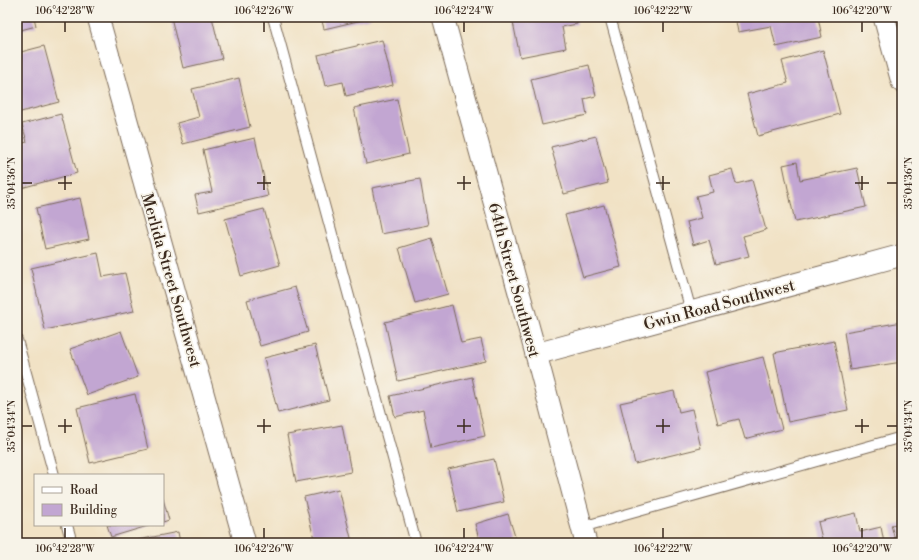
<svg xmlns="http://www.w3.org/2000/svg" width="919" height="560" font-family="'Libre Bodoni',serif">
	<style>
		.building { fill: #c2a6d2 }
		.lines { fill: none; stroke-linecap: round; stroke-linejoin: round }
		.lane-casing { stroke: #7b6a58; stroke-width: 12 }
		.street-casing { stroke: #7b6a58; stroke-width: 23 }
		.lane { stroke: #fff; stroke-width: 10 }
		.street { stroke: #fff; stroke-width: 21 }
		.ticks { fill: none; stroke: #3b2a1e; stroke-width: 1.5 }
		.labels { text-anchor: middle; stroke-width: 3.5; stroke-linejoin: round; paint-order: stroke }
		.street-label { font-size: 16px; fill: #3b2a1e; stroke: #f7f3e8 }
		.neatline { fill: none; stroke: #3b2a1e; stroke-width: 1.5 }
		.ticks-label { font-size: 10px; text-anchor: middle; fill: #3b2a1e }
	</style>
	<rect width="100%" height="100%" fill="#f7f3e8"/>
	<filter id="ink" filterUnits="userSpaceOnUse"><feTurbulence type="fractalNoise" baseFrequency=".025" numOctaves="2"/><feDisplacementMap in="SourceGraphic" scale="8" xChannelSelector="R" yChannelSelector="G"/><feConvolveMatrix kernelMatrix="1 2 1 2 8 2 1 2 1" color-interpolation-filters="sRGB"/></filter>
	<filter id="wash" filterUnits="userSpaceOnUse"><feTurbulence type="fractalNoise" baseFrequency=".012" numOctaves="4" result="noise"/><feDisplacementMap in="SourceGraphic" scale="16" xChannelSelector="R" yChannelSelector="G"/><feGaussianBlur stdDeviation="0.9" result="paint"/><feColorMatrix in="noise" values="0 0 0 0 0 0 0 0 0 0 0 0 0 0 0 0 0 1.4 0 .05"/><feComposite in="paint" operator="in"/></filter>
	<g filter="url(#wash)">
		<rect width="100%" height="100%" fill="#f1e2c5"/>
		<g id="blocks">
			<g class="building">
				<path d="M 17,17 L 34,17 L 36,26 L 17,31 Z"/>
				<path d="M 171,17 L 212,17 L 222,59 L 183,68 Z"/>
				<path d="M 321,17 L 371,17 L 371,18 L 324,29 Z"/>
				<path d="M 512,17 L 576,17 L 577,24 L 562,27 L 566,48 L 520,57 Z"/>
				<path d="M 735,17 L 818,17 L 822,37 L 776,47 L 771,26 L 738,32 Z"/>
				<path d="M 382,40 L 393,85 L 346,96 L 343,82 L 325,86 L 318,55 Z"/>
				<path d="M 44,46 L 59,102 L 17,113 L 17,53 Z"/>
				<path d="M 823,50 L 840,114 L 758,136 L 747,94 L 788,83 L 782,61 Z"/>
				<path d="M 589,65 L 596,96 L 584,99 L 587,115 L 542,125 L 531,79 Z"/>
				<path d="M 239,78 L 250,127 L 183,144 L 177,123 L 199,117 L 192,89 Z"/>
				<path d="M 397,99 L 409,154 L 366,164 L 354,108 Z"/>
				<path d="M 61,114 L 77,173 L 21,188 L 17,173 L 17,145 L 27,142 L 22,124 Z"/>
				<path d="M 596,136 L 608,183 L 564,194 L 551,147 Z"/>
				<path d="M 255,138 L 268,196 L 199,212 L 195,195 L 212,192 L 203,150 Z"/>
				<path d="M 797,162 L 800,180 L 857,168 L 866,207 L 795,222 L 783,165 Z"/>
				<path d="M 732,169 L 736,184 L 752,180 L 766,230 L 743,236 L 749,256 L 716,264 L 709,240 L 693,245 L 687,222 L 702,218 L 696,196 L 713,192 L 709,175 Z"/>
				<path d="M 420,179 L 428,225 L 381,234 L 372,188 Z"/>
				<path d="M 80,198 L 89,239 L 45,249 L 36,208 Z"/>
				<path d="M 604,205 L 621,267 L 583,277 L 565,215 Z"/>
				<path d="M 264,209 L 280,265 L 241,276 L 225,219 Z"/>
				<path d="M 432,238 L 448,294 L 415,303 L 399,248 Z"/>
				<path d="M 98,253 L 103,277 L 125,273 L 134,311 L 45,330 L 31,268 Z"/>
				<path d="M 295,287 L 308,332 L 260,346 L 247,300 Z"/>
				<path d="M 452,305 L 461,343 L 481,339 L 486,361 L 398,381 L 385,322 Z"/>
				<path d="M 902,322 L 902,362 L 850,370 L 844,332 Z"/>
				<path d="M 121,331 L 138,377 L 87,395 L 70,349 Z"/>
				<path d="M 834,341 L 848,410 L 788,422 L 774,353 Z"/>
				<path d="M 315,345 L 329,400 L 278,413 L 264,358 Z"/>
				<path d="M 763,357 L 782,429 L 745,439 L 739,419 L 718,424 L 705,372 Z"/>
				<path d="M 472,377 L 485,436 L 431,448 L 423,410 L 395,417 L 390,396 Z"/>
				<path d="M 674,391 L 679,412 L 692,409 L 701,448 L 635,464 L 620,403 Z"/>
				<path d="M 135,394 L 148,449 L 90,463 L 77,408 Z"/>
				<path d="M 342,425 L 351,472 L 296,482 L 287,435 Z"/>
				<path d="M 494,459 L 504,502 L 458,512 L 448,469 Z"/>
				<path d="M 339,489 L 352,542 L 348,543 L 315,543 L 304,497 Z"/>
				<path d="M 163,499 L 169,520 L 163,522 Z"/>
				<path d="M 856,513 L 860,532 L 881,527 L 884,543 L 823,543 L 818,522 Z"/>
				<path d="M 508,514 L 517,543 L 480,543 L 475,524 Z"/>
				<path d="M 902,523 L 902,543 L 896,543 L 891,525 Z"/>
				<path d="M 107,525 L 151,525 L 111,537 Z"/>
				<path d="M 178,532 L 180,543 L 139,543 L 138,540 Z"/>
				<path d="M 707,539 L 708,543 L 691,543 L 691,542 Z"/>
			</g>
		</g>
	</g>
	<g filter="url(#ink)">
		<use href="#blocks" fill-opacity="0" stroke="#7b6a58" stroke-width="1"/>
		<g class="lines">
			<g class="lane-casing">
				<g id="lane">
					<path d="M 273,17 L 416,543"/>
					<path d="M 610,17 L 691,311"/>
					<path d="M 17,340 L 54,475"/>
					<path d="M 67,525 L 72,543"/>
					<path d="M 582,527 L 902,437"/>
				</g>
			</g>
			<g class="street-casing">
				<g id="street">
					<path d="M 98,17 L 245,543"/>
					<path d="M 443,17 L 536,354 L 586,543"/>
					<path d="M 884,17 L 902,82"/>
					<path d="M 536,354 L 902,255"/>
				</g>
			</g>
			<use href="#lane" class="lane"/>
			<use href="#street" class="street"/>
		</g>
	</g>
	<path class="ticks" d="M 65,22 L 65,32M 264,22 L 264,32M 464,22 L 464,32M 663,22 L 663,32M 862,22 L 862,32M 65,176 L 65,190M 264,176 L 264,190M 464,176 L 464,190M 663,176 L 663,190M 862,176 L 862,190M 22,183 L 32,183M 58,183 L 72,183M 257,183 L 271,183M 457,183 L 471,183M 656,183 L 670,183M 855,183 L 869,183M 887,183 L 897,183M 65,419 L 65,433M 264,419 L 264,433M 464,419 L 464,433M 663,419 L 663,433M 862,419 L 862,433M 22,426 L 32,426M 58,426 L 72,426M 257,426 L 271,426M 457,426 L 471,426M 656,426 L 670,426M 855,426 L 869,426M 887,426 L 897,426M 65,528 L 65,538M 264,528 L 264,538M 464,528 L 464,538M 663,528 L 663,538M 862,528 L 862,538"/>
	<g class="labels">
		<g class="street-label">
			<text transform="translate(172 280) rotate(74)" y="6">Merlida Street Southwest</text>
			<text transform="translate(515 280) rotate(75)" y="6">64th Street Southwest</text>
			<text transform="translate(719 304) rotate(-15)" y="6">Gwin Road Southwest</text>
		</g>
	</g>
	<rect width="919" height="560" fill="none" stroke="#f7f3e8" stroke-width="44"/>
	<rect x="34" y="474" width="130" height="52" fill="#f7f3e8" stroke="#aca397"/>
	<rect x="42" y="487" width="20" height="6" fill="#ffffff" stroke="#aca397"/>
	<text x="70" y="494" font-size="12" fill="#3b2a1e">Road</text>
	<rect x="42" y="504" width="20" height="12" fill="#c2a6d2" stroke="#aca397"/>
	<text x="70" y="514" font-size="12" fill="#3b2a1e">Building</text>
	<rect x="22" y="22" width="875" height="516" class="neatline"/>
	<g class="ticks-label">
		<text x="65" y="14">106°42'28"W</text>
		<text x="264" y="14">106°42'26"W</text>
		<text x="464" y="14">106°42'24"W</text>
		<text x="663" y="14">106°42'22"W</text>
		<text x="862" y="14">106°42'20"W</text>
		<text transform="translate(11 183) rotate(-90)" y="4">35°04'36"N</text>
		<text transform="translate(908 183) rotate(-90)" y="4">35°04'36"N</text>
		<text transform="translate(11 426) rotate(-90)" y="4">35°04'34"N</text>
		<text transform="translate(908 426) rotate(-90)" y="4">35°04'34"N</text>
		<text x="65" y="552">106°42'28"W</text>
		<text x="264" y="552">106°42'26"W</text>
		<text x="464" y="552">106°42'24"W</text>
		<text x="663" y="552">106°42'22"W</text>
		<text x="862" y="552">106°42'20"W</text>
	</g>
</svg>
